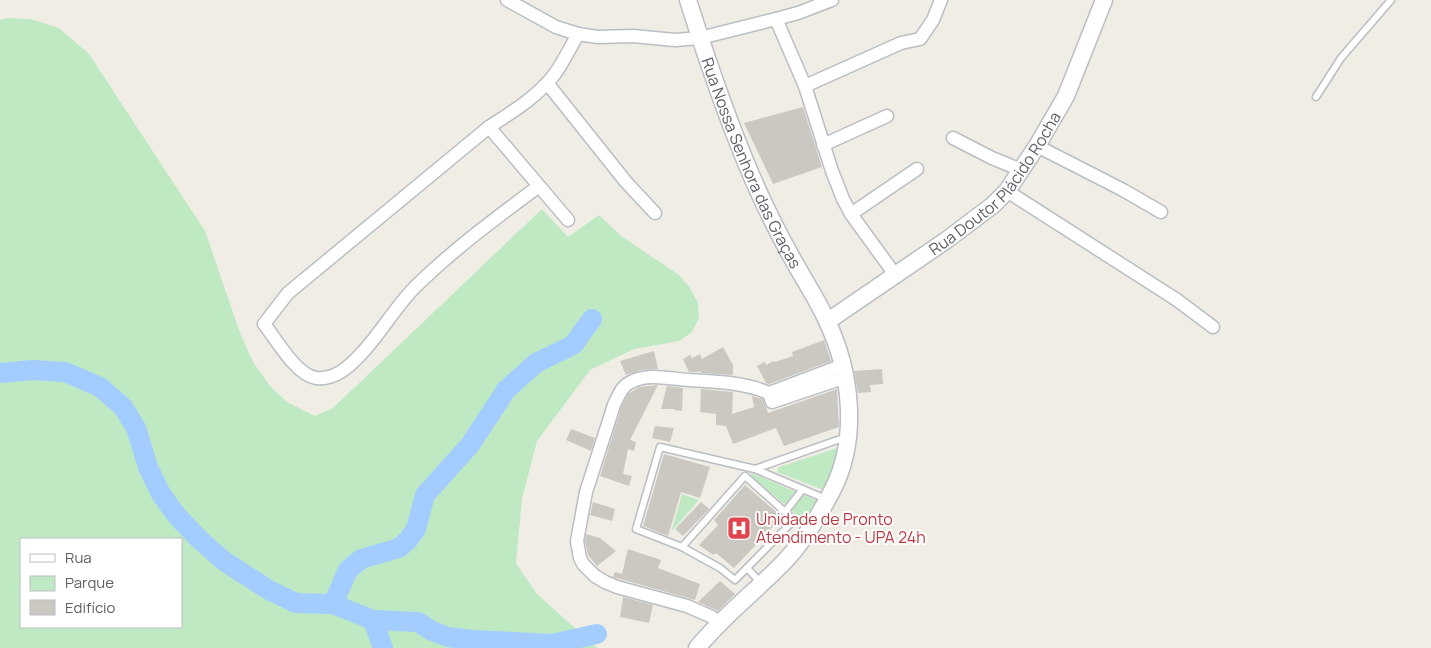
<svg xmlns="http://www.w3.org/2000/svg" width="1431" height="648" font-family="Manrope,sans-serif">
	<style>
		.green { fill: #bee9c3; fill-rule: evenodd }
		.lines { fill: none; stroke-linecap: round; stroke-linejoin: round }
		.river { stroke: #a4cdff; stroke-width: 20 }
		.building { fill: #cbc8c1 }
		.service-casing { stroke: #bbbdc4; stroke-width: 9 }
		.minor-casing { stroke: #bbbdc4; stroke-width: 15 }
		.tertiary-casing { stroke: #bbbdc4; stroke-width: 19 }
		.service { stroke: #fff; stroke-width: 6 }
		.minor { stroke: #fff; stroke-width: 12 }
		.tertiary { stroke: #fff; stroke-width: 16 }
		.labels { text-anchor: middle; stroke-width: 4; stroke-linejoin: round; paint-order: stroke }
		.street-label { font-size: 16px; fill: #5c5f66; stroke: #fff }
		.health-label { font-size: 16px; fill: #be3a42; stroke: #fff; text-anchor: start }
	</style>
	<rect width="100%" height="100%" fill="#f0eee4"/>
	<g class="green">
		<path d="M 7,18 L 30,19 L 59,28 L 89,54 L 205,231 L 240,333 L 253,362 L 270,386 L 287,402 L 315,416 L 333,408 L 542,209 L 568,237 L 599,215 L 621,236 L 679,275 L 690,288 L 698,303 L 699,318 L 692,332 L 679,341 L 634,349 L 590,370 L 537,441 L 522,499 L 516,563 L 536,593 L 597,648 L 0,648 L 0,20 ZM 21,539 L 181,539 L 181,627 L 21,627 Z"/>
		<path d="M 840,447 L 837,464 L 826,491 L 777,472 L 779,467 Z"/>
		<path d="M 752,473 L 796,492 L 785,505 L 750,475 Z"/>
		<path d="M 682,494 L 699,500 L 671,532 Z"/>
		<path d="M 804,495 L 820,502 L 805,523 L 791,510 Z"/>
	</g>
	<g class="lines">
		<g class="river">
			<path d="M 0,373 L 32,370 L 65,372 L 100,387 L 123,407 L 136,428 L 148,467 L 161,494 L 177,516 L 200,540 L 224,561 L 267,589 L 296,603 L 333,604 L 373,620 L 418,622 L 432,631 L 448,637 L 474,640 L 552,644 L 597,634"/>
			<path d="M 333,604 L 348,570 L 361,559 L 399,548 L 408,540 L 416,529 L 425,495 L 470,445 L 506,390 L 536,363 L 573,345 L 592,319"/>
			<path d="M 373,620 L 383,648"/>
		</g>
	</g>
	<g class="building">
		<path d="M 803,107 L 822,167 L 773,184 L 744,123 Z"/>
		<path d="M 824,340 L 831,361 L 769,384 L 766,383 L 757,366 L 765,362 L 766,365 L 774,361 L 775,362 L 793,356 L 792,352 Z"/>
		<path d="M 723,347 L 733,365 L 733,375 L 701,373 L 701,371 L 698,372 L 689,372 L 683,359 L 690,355 L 692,358 L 700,354 L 702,359 Z"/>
		<path d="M 654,351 L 658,369 L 641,370 L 626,375 L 620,361 Z"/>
		<path d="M 882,369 L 883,384 L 870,385 L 871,392 L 858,393 L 854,371 Z"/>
		<path d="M 658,385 L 630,440 L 636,442 L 634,451 L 628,449 L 623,474 L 632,476 L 629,486 L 600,476 L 621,408 L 628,394 L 639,387 Z"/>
		<path d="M 667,386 L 683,388 L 682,411 L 674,410 L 674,409 L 661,409 Z"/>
		<path d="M 701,389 L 733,392 L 732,414 L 754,407 L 752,396 L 763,399 L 768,413 L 837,389 L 839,427 L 784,446 L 776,428 L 733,444 L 726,426 L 716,425 L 716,414 L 700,412 Z"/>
		<path d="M 655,426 L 674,428 L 670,442 L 652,438 Z"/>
		<path d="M 571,429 L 595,438 L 591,451 L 566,440 Z"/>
		<path d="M 664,454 L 710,467 L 700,498 L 681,492 L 668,536 L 643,526 Z"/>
		<path d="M 745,485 L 782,517 L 734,568 L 716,553 L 713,555 L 699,545 L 718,525 L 714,520 Z"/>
		<path d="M 593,502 L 615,509 L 612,521 L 590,515 Z"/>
		<path d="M 701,502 L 709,509 L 683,536 L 675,529 Z"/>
		<path d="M 586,534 L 600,538 L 616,551 L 597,566 L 588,555 L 585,541 Z"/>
		<path d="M 628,549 L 661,560 L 658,568 L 700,584 L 695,600 L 613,577 L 615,572 L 622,574 Z"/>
		<path d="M 720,581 L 735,594 L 718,611 L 698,602 Z"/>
		<path d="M 623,597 L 653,605 L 649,623 L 620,617 Z"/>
	</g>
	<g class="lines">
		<g class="service-casing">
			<g id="service">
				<path d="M 1316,97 L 1341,58 L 1391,0"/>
				<path d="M 755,469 L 846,437"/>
				<path d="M 785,512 L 794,520 L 735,580 L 720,568 L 682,547 L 745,476 L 785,512 L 803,489"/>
				<path d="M 682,547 L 636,529 L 660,447 L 755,469 L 826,499"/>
				<path d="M 747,568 L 761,583"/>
			</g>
		</g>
		<g class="minor-casing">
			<g id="minor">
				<path d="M 507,0 L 556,27 L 578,34 L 598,37 L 633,36 L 675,40 L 700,38 L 776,19 L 798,13 L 832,0"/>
				<path d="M 776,19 L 805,86 L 832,171 L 843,199 L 851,214 L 896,276"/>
				<path d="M 547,83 L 626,182 L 655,213"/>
				<path d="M 805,86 L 901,43 L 920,39 L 933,20 L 941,0"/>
				<path d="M 489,127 L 568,220"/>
				<path d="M 953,138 L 992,158 L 1021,170"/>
				<path d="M 823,145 L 887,116"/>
				<path d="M 1037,146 L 1123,190 L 1161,212"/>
				<path d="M 539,186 C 496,218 454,249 416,286 C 395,307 381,333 361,354 C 349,367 335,380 316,378 C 296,375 276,339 264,324 L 288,293 L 489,127 C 512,112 537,97 554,75 C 563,63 570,48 578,34"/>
				<path d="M 1007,191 L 1177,300 L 1213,327"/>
				<path d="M 851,214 L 917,169"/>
				<path d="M 769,393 L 772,402 L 846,377"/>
				<path d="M 769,393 L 843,365"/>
				<path d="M 719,623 L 712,617 L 687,606 L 617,587 L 605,582 L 595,576 L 583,564 L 580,558 L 577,541 L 586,492 L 614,405 C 618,397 621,387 629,383 C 647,372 670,379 689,380 C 716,382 744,382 769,393"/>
			</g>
		</g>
		<g class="tertiary-casing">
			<g id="tertiary">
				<path id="s1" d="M 688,0 C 707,60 727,119 752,177 C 765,207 780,237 796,265 C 806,283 818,301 827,321 C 851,372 859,437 833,489 C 820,514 805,540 785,561 C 756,591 723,616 697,648"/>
				<path id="s2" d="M 828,321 L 948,239 L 993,205 L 1007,191 L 1037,146 L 1066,96 L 1104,0"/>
			</g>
		</g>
		<use href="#service" class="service"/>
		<use href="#minor" class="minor"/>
		<use href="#tertiary" class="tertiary"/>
	</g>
	<defs>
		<g id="hospital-square" transform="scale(1.25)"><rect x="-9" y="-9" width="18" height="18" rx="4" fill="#e0444e" stroke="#fff"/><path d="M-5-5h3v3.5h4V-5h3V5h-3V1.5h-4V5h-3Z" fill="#fff"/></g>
	</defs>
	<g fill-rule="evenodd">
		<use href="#hospital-square" x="739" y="528"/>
	</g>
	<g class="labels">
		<g class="street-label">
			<text dy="6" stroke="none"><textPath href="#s1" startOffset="175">Rua Nossa Senhora das Graças</textPath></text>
			<text dy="6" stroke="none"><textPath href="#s2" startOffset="219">Rua Doutor Plácido Rocha</textPath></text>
		</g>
		<g class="health-label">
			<text x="756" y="525">Unidade de Pronto<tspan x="756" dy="18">Atendimento - UPA 24h</tspan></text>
		</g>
	</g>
	<rect x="20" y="538" width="162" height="90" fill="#ffffff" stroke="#bebfc2"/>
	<rect x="30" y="554" width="25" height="8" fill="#ffffff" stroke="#bebfc2"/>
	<text x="65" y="563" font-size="15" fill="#5c5f66">Rua</text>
	<rect x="30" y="576" width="25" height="15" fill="#bee9c3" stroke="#bebfc2"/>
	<text x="65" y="588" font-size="15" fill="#5c5f66">Parque</text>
	<rect x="30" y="600" width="25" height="15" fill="#cbc8c1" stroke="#bebfc2"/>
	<text x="65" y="613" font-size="15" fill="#5c5f66">Edifício</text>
</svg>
